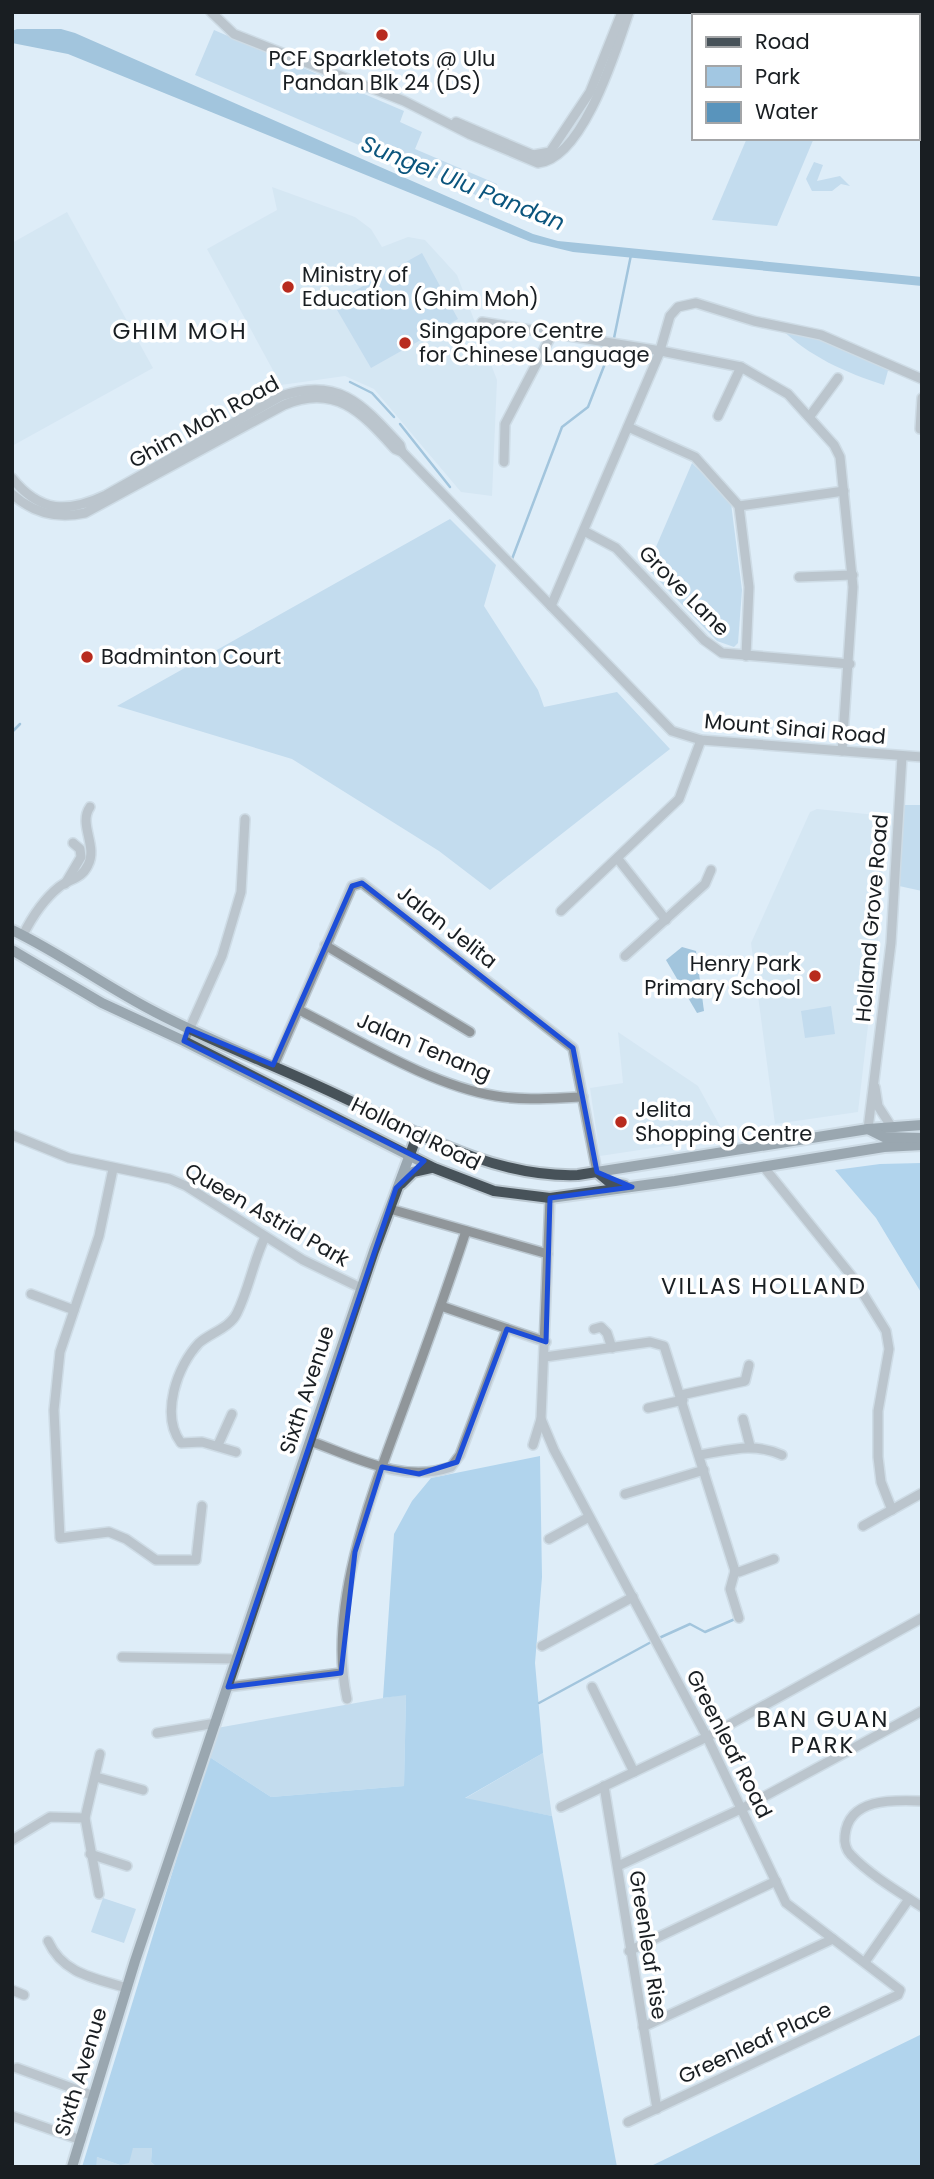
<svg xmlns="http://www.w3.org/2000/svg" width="934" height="2179" font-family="Poppins,sans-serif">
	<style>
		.built { fill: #cbdfee }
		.green { fill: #a2c7e2 }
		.forest { fill: #7ab6e0 }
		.water { fill: #5994bc }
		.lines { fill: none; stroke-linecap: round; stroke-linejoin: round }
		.stream { stroke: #5994bc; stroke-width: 2.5 }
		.minor-casing { stroke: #bbc8d1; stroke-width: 12 }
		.major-casing { stroke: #bbc8d1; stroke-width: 14 }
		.minor { stroke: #90969a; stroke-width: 9 }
		.major { stroke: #475259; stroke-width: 10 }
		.marked { fill: none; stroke: #1d4ed8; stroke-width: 5; stroke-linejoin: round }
		.poi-dot { fill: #b82b1e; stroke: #fff; stroke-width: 2.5 }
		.labels { text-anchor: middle; stroke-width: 7; stroke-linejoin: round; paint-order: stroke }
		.poi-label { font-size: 21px; fill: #191e22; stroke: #fff; text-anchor: start }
		.street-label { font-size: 21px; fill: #191e22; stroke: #fff }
		.water-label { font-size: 23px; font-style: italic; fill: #0b557d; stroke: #fff }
		.neighbourhood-label { font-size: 23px; letter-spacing: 2px; fill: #191e22; stroke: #fff }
	</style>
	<rect width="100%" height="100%" fill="#deedf8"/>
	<g class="built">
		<path d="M 272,187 L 355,217 L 371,229 L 382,247 L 408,237 L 425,240 L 457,275 L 497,380 L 492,496 L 461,492 L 374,389 L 345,376 L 281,385 L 207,249 L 277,210 Z"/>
		<path d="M 67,212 L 153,368 L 12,446 L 12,243 Z"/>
		<path d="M 817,809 L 886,816 L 879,931 L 858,1112 L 775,1124 L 751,943 L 810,812 Z"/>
		<path d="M 618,1032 L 698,1086 L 726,1137 L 600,1156 L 590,1088 L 623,1083 Z"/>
	</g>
	<g class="green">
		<path d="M 214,30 L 404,111 L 400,122 L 422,132 L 415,149 L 497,184 L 490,201 L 195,75 Z"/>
		<path d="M 747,138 L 814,138 L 777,226 L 712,220 Z"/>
		<path d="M 814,162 L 823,165 L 817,181 L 840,176 L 850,186 L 841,184 L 832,191 L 812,191 L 806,179 Z"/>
		<path d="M 422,253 L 458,319 L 371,368 L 333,303 Z"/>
		<path d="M 779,327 L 821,335 L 889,367 L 884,385 C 844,372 810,357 779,327 Z"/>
		<path d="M 692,463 L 731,503 L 742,590 L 738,643 L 734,647 L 717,641 L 647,568 Z"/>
		<path d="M 450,519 L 496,565 L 484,606 L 538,690 L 544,707 L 617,692 L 670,749 L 490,890 L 439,851 L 292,759 L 117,706 Z"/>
		<path d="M 903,805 L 922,805 L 922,891 L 899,886 Z"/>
		<path d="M 831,1006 L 835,1034 L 805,1038 L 801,1011 Z"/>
		<path d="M 406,1694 L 404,1786 L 271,1797 L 208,1756 L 217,1728 Z"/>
		<path d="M 543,1753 L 552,1816 L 464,1799 Z"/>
		<path d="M 103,1898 L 136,1909 L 124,1943 L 91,1932 Z"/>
		<path d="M 143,2147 L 152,2148 L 151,2162 L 157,2167 L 94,2165 L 97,2157 L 120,2165 L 133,2148 Z"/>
	</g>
	<g class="forest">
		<path d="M 922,1163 L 922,1294 L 876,1218 L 835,1170 L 880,1164 Z"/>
		<path d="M 540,1456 L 542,1577 L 535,1663 L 543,1753 L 465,1798 L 552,1816 L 617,2167 L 157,2167 L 151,2162 L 152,2148 L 133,2148 L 129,2163 L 120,2165 L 97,2157 L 96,2167 L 82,2167 L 208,1756 L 271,1797 L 404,1786 L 406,1695 L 383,1698 L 394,1534 L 412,1501 L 431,1478 Z"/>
		<path d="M 922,2034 L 922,2167 L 649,2167 Z"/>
	</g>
	<g class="water">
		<path d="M 17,29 L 61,29 L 75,33 L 533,234 L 558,241 L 922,277 L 922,286 L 573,252 L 531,242 L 68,54 L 12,43 L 12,31 Z"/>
		<path d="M 682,947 L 696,951 L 704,1011 L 697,1013 L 666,960 Z"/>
	</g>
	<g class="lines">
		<g class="stream">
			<path d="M 350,382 L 372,393 L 394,417"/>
			<path d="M 400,424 L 450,487"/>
			<path d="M 512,559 L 562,427 L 588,407 L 613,343 L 631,255"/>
			<path d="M 12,732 L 20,724"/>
			<path d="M 659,1638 L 690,1624 L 705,1632 L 735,1619"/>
			<path d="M 539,1703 L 653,1641"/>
		</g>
		<g class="minor-casing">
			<g id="minor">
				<path d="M 211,12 L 234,34 L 404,101 L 469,134 L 538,163 C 583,159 616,50 629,12"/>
				<path d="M 456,122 L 533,155 L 550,152 L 590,92 L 622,12"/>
				<path d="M 482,322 L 661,351 L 741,367 L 788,394 L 834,445 L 840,457 L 853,587 L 842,751"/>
				<path d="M 718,416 L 741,367"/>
				<path d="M 810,416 L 838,378"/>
				<path d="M 628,427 L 695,457 L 739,506 L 749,587 L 746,656"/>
				<path d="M 920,429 L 922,398"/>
				<path d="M 504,462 L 505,424 L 552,334"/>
				<path d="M 12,478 C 40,513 68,513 106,495 L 281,396 C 339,376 363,405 400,445 L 402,452"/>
				<path d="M 12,494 C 33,513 58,519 85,513 L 284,405 C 336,383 362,413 395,449 L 402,452 L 672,731 L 701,740 L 922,757"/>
				<path d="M 739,506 L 844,491"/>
				<path d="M 584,531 L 616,548 L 704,640 L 722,653 L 850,664"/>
				<path d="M 799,577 L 853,575"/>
				<path d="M 551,606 L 659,354 L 670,316 L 678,307 L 696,303 L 754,321 L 821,335 L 922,379"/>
				<path d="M 618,859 L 666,920"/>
				<path d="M 65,884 L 81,857 L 80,849 L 73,843"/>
				<path d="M 561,911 L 679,799 L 701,740"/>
				<path d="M 23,935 C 32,917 43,900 59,887 C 70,878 81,880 88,865 C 98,846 78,824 90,807"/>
				<path d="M 325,945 L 470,1032"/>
				<path d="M 625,956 L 705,884 L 711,870"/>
				<path d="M 299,1010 C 359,1040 430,1085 496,1096 C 525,1101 554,1098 583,1097"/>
				<path d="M 184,1041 L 222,956 L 241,892 L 245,819"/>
				<path d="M 274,1065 L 352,886 L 362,883 L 573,1048 L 597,1172"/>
				<path d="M 875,1087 L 878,1106 L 891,1126"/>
				<path d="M 868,1129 L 891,943 L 902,756"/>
				<path d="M 12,1135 L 69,1158 L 170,1179 L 186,1186 L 303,1260 L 361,1288"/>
				<path d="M 763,1166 L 854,1279 L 886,1331 L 889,1349 L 878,1411 L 878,1457 L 881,1482 L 892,1510"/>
				<path d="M 113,1169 L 99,1236 L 60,1352 L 54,1410 L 60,1538 L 109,1532 L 126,1539 L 156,1560 L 196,1560 L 202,1506"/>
				<path d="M 390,1209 L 548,1254"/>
				<path d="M 31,1294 L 74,1310"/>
				<path d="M 441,1306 L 546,1342"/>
				<path d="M 594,1329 L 601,1327 L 607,1333 L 612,1348"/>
				<path d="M 545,1357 L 650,1342 L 664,1346 L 735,1571"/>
				<path d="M 681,1395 L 745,1381 L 749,1365"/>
				<path d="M 648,1408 L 683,1400"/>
				<path d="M 541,1419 L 554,1450 L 707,1737 L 786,1903 L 900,1990 L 898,1995 L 628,2122"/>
				<path d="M 743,1419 L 750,1446"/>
				<path d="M 310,1441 C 355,1457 403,1484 451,1467 L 460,1455 L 507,1329"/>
				<path d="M 218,1445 L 232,1414"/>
				<path d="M 533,1445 L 541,1419 L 550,1198"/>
				<path d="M 236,1452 L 202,1442 L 181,1443 C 160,1415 177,1366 199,1343 C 210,1333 230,1328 237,1313 C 249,1289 253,1262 265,1237"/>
				<path d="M 700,1455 C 730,1450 753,1442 782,1455"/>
				<path d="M 625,1494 L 704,1470"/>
				<path d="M 863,1526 L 922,1493"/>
				<path d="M 549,1539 L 589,1517"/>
				<path d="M 735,1571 L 730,1589 L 739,1618"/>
				<path d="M 735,1571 L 739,1572 L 774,1559"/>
				<path d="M 542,1646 L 633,1597"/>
				<path d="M 122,1657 L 236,1659"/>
				<path d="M 228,1687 L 341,1673"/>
				<path d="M 592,1687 L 634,1772"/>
				<path d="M 347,1699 C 326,1602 376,1483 409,1393 C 429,1339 448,1286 466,1231"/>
				<path d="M 157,1733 L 216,1723"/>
				<path d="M 96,1777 L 143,1790"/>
				<path d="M 604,1786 L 657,2109"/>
				<path d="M 922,1801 C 895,1800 849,1797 845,1835 C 844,1842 846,1850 851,1855 C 870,1875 899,1892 922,1907"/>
				<path d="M 561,1807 L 707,1737 L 922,1618"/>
				<path d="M 12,1840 L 50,1817 L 85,1818"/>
				<path d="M 90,1854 L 127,1866"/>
				<path d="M 618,1866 L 743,1808 L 922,1711"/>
				<path d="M 99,1894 L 85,1818 L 100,1754"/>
				<path d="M 48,1941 C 63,1974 94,1978 127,1988"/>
				<path d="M 629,1951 L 776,1881"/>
				<path d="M 865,1962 L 909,1899"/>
				<path d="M 12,1990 L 24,1995"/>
				<path d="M 643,2027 L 833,1939"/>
				<path d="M 17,2068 L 94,2096"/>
				<path d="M 12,2116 L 81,2140"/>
			</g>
		</g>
		<g class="major-casing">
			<g id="major">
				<path d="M 12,930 C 62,954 106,987 155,1012 C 216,1044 282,1068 344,1098 C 418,1133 493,1178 578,1175 L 868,1129 L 922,1125"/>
				<path d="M 12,950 L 102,1003 L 184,1041 L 434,1168 L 494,1191 L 550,1198 L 675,1181 L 884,1147 L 922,1145"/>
				<path d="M 868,1129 L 884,1137 L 922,1138"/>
				<path d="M 597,1172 L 609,1182 L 625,1185"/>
				<path d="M 401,1184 L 413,1172 L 431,1168"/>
				<path d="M 72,2167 L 135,1961 L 374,1251 L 418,1133"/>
			</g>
		</g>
		<use href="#minor" class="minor"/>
		<use href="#major" class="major"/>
	</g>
	<path d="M0 0H934V2179H0ZM 362,883 L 573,1048 L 597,1172 L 632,1187 L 550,1198 L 546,1342 L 507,1329 L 457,1462 L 419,1474 L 382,1467 L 355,1552 L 341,1673 L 228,1687 L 396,1188 L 424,1161 L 184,1041 L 188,1029 L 273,1065 L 352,886 Z" fill="#deedf8" fill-opacity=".55" fill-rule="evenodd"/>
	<path class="marked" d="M 362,883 L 573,1048 L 597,1172 L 632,1187 L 550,1198 L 546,1342 L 507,1329 L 457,1462 L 419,1474 L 382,1467 L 355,1552 L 341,1673 L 228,1687 L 396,1188 L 424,1161 L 184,1041 L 188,1029 L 273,1065 L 352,886 Z"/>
	<g class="poi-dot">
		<circle cx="382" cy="35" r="7"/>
		<circle cx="288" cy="287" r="7"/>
		<circle cx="405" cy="343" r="7"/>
		<circle cx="87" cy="657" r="7"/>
		<circle cx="815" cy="976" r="7"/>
		<circle cx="621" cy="1122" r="7"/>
	</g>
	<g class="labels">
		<g class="poi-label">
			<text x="382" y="66" text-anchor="middle">PCF Sparkletots @ Ulu<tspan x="382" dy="24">Pandan Blk 24 (DS)</tspan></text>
			<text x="302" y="282">Ministry of<tspan x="302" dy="24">Education (Ghim Moh)</tspan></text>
			<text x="419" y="338">Singapore Centre<tspan x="419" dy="24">for Chinese Language</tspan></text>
			<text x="101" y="664">Badminton Court</text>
			<text x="801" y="971" text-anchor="end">Henry Park<tspan x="801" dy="24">Primary School</tspan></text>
			<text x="635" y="1117">Jelita<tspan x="635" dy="24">Shopping Centre</tspan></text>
		</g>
		<g class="street-label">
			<text transform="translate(204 422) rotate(-29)" y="7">Ghim Moh Road</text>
			<text transform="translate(684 591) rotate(45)" y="7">Grove Lane</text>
			<text transform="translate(795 729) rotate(5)" y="7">Mount Sinai Road</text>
			<text transform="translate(872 918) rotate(-85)" y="7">Holland Grove Road</text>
			<text transform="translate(447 927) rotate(38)" y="7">Jalan Jelita</text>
			<text transform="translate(424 1047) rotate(23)" y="7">Jalan Tenang</text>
			<text transform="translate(416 1134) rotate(26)" y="7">Holland Road</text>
			<text transform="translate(267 1215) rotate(30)" y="7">Queen Astrid Park</text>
			<text transform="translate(307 1390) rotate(-72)" y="7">Sixth Avenue</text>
			<text transform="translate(729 1744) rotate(63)" y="7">Greenleaf Road</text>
			<text transform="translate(648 1945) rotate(81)" y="7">Greenleaf Rise</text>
			<text transform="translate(755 2043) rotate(-25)" y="7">Greenleaf Place</text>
			<text transform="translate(81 2072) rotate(-73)" y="7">Sixth Avenue</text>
		</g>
		<g class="water-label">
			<text transform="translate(463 183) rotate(22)" y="8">Sungei Ulu Pandan</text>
		</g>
		<g class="neighbourhood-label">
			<text x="180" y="339">GHIM MOH</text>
			<text x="764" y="1294">VILLAS HOLLAND</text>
			<text x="823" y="1727">BAN GUAN<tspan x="823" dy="26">PARK</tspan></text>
		</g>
	</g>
	<rect width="934" height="2179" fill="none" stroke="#191e22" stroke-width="28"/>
	<rect x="692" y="14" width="228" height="126" fill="#ffffff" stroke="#a3a5a7" stroke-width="2"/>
	<rect x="706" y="37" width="35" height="10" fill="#475259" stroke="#a3a5a7" stroke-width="2"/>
	<text x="755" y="49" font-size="21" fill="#191e22">Road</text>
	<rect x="706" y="66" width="35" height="21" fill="#a2c7e2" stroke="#a3a5a7" stroke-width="2"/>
	<text x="755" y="84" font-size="21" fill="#191e22">Park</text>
	<rect x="706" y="102" width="35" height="21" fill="#5994bc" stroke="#a3a5a7" stroke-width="2"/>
	<text x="755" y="119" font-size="21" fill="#191e22">Water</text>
</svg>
